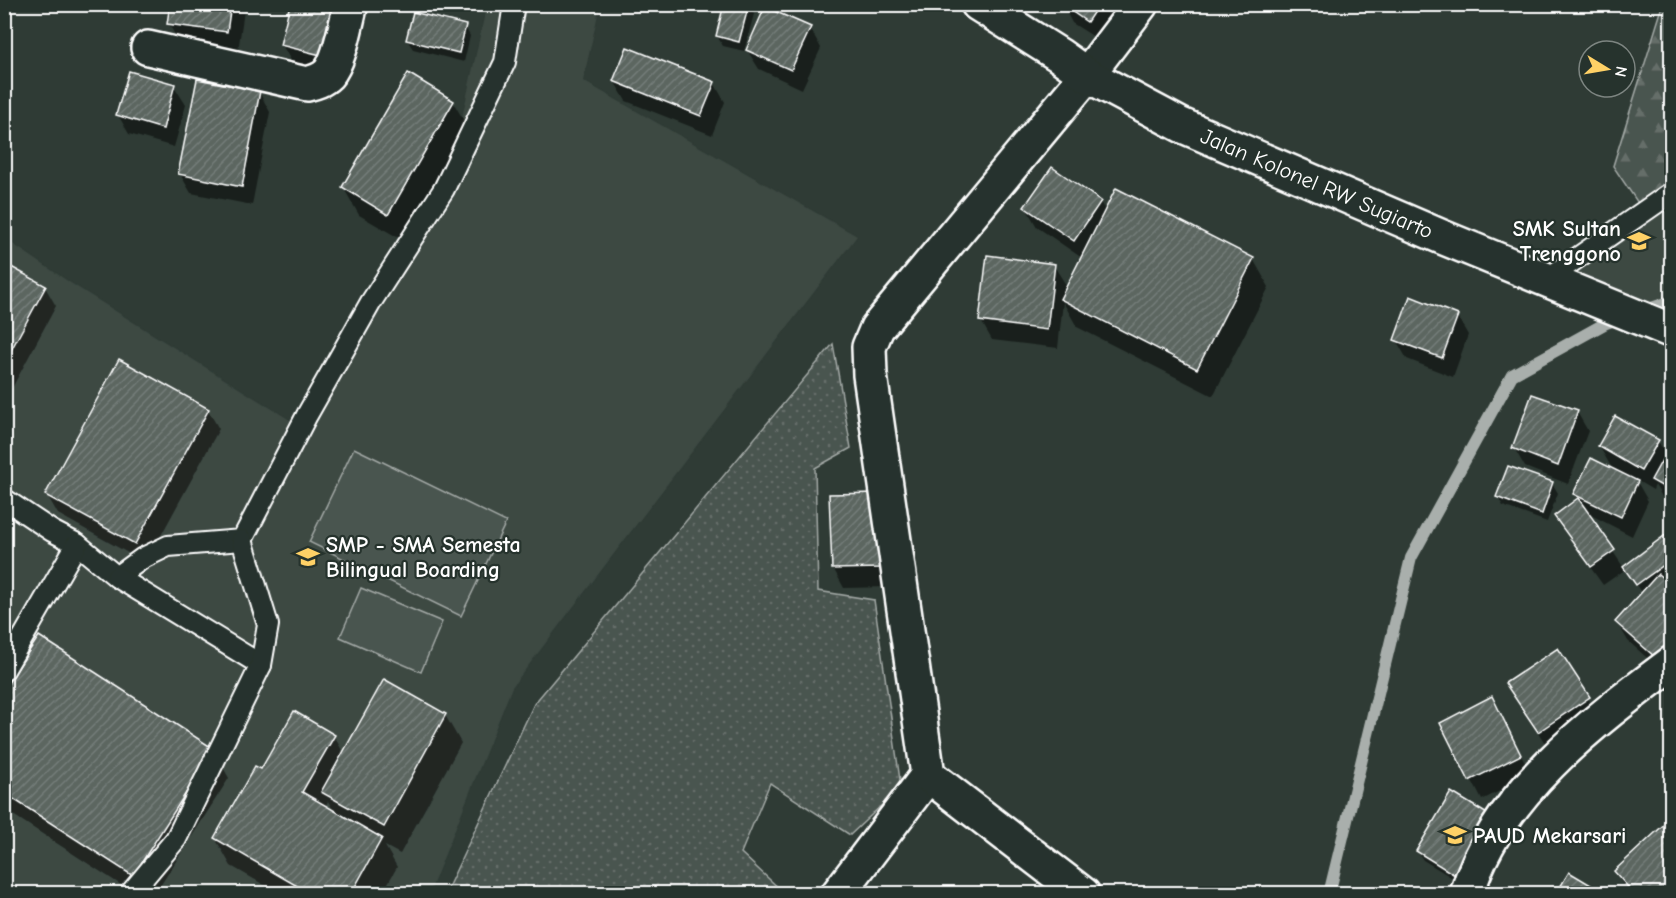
<svg xmlns="http://www.w3.org/2000/svg" width="1676" height="898" font-family="'Comic Neue',sans-serif">
	<style>
		.built { fill: #3c4842 }
		.grass { fill: url(#grass-dots); stroke: #a4aaa7; stroke-width: 1.5 }
		.forest { fill: url(#forest-firs); stroke: #a4aaa7; stroke-width: 1.5 }
		.park { fill: #4a544f; stroke: #a4aaa7; stroke-width: 1.5 }
		.shadow { fill: #0007; fill-rule: evenodd }
		.lines { fill: none; stroke-linecap: round; stroke-linejoin: round }
		.stream { stroke: #a9afac; stroke-width: 12 }
		.building { fill: url(#building-hatch); stroke: #fff; stroke-width: 1.5 }
		.lane-casing { stroke: #fff; stroke-width: 24 }
		.street-casing { stroke: #fff; stroke-width: 38 }
		.secondary-casing { stroke: #fff; stroke-width: 38 }
		.lane { stroke: #26332d; stroke-width: 20 }
		.street { stroke: #26332d; stroke-width: 33 }
		.secondary { stroke: #26332d; stroke-width: 33 }
		.labels { text-anchor: middle; stroke-width: 4.5; stroke-linejoin: round; paint-order: stroke }
		.street-label { font-size: 22px; fill: #fff; stroke: #26332d }
		.poi-label { font-size: 22px; font-weight: bold; fill: #fff; stroke: #26332d; text-anchor: start }
	</style>
	<defs>
		<pattern id="grass-dots" width="8" height="8" patternUnits="userSpaceOnUse" patternTransform="scale(1.5)"><rect width="8" height="8" fill="#4a544f"/><path d="M2 2h.1M6 6h.1" fill="none" stroke="#656e69" stroke-width="1.8" stroke-linecap="round"/></pattern>
		<pattern id="forest-firs" width="22" height="20" patternUnits="userSpaceOnUse" patternTransform="scale(1.5)"><rect width="22" height="20" fill="#4a544f"/><path d="M5 1l3.5 6h-7zM16 11l3.5 6h-7z" fill="#656e69"/></pattern>
		<pattern id="building-hatch" width="6" height="6" patternUnits="userSpaceOnUse" patternTransform="scale(1.5)"><rect width="6" height="6" fill="#5b6661"/><path d="M-1 1l2-2M0 6l6-6M5 7l2-2" fill="none" stroke="#747d79"/></pattern>
	</defs>
	<rect width="100%" height="100%" fill="#2f3b35"/>
	<filter id="ink" filterUnits="userSpaceOnUse"><feTurbulence type="fractalNoise" baseFrequency=".0167" numOctaves="2"/><feDisplacementMap in="SourceGraphic" scale="12" xChannelSelector="R" yChannelSelector="G"/><feConvolveMatrix kernelMatrix="1 2 1 2 8 2 1 2 1" color-interpolation-filters="sRGB"/></filter>
	<g filter="url(#ink)">
		<g class="built">
			<path d="M 487,4 L 600,5 L 583,81 L 857,236 L 512,687 L 429,894 L 5,893 L 4,238 L 69,282 L 298,425 L 454,154 Z"/>
			<path d="M 1671,192 L 1671,315 L 1567,270 Z"/>
		</g>
		<path class="grass" d="M 833,344 L 851,448 L 815,468 L 818,591 L 874,600 L 901,787 L 850,835 L 770,783 L 741,853 L 784,893 L 445,894 L 534,704 Z"/>
		<path class="forest" d="M 1663,5 L 1671,5 L 1671,192 L 1644,212 L 1613,166 Z"/>
		<g class="park">
			<path d="M 354,448 L 506,522 L 461,616 L 309,542 Z"/>
			<path d="M 361,588 L 442,622 L 421,672 L 340,637 Z"/>
		</g>
		<g class="shadow">
			<path d="M 171,4 L 245,4 L 238,51 L 180,43 L 168,23 Z"/>
			<path d="M 291,4 L 336,74 L 293,64 L 282,45 Z"/>
			<path d="M 748,4 L 754,14 L 744,51 L 723,46 L 717,36 Z"/>
			<path d="M 1062,4 L 1122,4 L 1099,40 L 1072,23 Z"/>
			<path d="M 465,27 L 470,36 L 464,62 L 413,49 L 407,40 Z"/>
			<path d="M 810,28 L 821,48 L 802,89 L 759,69 L 747,50 Z"/>
			<path d="M 614,81 L 714,83 L 725,102 L 712,135 L 626,101 Z"/>
			<path d="M 174,86 L 186,105 L 174,147 L 129,134 L 118,115 Z"/>
			<path d="M 259,92 L 270,112 L 252,205 L 191,193 L 180,174 Z"/>
			<path d="M 453,102 L 469,129 L 404,241 L 359,215 L 343,187 Z"/>
			<path d="M 1100,202 L 1106,212 L 1253,259 L 1269,287 L 1213,396 L 1077,327 L 1063,302 L 1058,348 L 992,340 L 981,321 L 1054,266 L 1066,285 L 1065,292 L 1082,258 L 1037,227 L 1026,208 Z"/>
			<path d="M 4,265 L 45,287 L 56,306 L 4,403 Z"/>
			<path d="M 1457,316 L 1468,335 L 1453,377 L 1407,359 L 1396,340 Z"/>
			<path d="M 208,410 L 219,429 L 146,563 L 58,514 L 47,495 Z"/>
			<path d="M 1577,412 L 1588,431 L 1568,484 L 1525,467 L 1514,448 Z"/>
			<path d="M 1658,441 L 1666,455 L 1672,445 L 1672,504 L 1664,500 L 1655,485 L 1653,490 L 1636,480 L 1648,501 L 1632,536 L 1587,513 L 1624,568 L 1672,532 L 1672,680 L 1628,641 L 1617,622 L 1642,594 L 1626,569 L 1603,585 L 1567,535 L 1556,516 L 1579,500 L 1575,493 L 1613,470 L 1599,446 Z"/>
			<path d="M 1552,483 L 1558,493 L 1547,522 L 1503,506 L 1498,497 Z"/>
			<path d="M 879,494 L 891,587 L 844,588 L 833,568 Z"/>
			<path d="M 4,556 L 8,562 L 4,568 Z"/>
			<path d="M 1557,650 L 1600,717 L 1550,751 L 1507,684 Z"/>
			<path d="M 4,692 L 213,750 L 229,778 L 155,894 L 135,894 L 4,809 Z"/>
			<path d="M 445,715 L 461,743 L 400,854 L 385,846 L 397,867 L 382,894 L 280,894 L 231,866 L 215,838 L 261,771 L 334,736 L 344,754 ZM 328,801 L 335,813 L 325,807 Z"/>
			<path d="M 1502,718 L 1531,775 L 1482,800 L 1442,723 Z"/>
			<path d="M 1492,820 L 1464,885 L 1423,860 L 1417,851 Z"/>
			<path d="M 1615,872 L 1672,894 L 1629,894 Z"/>
			<path d="M 1590,886 L 1595,894 L 1558,894 Z"/>
		</g>
		<g class="lines">
			<g class="stream">
				<path d="M 1643,311 L 1672,301"/>
				<path d="M 1329,894 L 1411,558 L 1512,375 L 1606,323 L 1620,318"/>
			</g>
		</g>
		<g class="building">
			<path d="M 170,4 L 231,4 L 227,32 L 167,24 Z"/>
			<path d="M 290,4 L 309,4 L 335,10 L 325,56 L 280,45 Z"/>
			<path d="M 724,4 L 749,4 L 739,42 L 716,36 Z"/>
			<path d="M 1061,4 L 1099,4 L 1087,22 Z"/>
			<path d="M 765,7 L 811,27 L 791,70 L 746,50 Z"/>
			<path d="M 413,12 L 466,25 L 459,53 L 406,40 Z"/>
			<path d="M 627,47 L 715,82 L 701,116 L 613,81 Z"/>
			<path d="M 129,71 L 175,84 L 163,129 L 116,115 Z"/>
			<path d="M 408,73 L 454,101 L 388,215 L 342,187 Z"/>
			<path d="M 197,79 L 260,91 L 242,187 L 178,174 Z"/>
			<path d="M 1052,167 L 1101,201 L 1074,241 L 1024,207 Z"/>
			<path d="M 1116,188 L 1254,258 L 1197,369 L 1060,299 Z"/>
			<path d="M 987,255 L 1055,264 L 1047,330 L 979,321 Z"/>
			<path d="M 4,263 L 46,286 L 4,363 Z"/>
			<path d="M 1410,296 L 1458,315 L 1442,358 L 1394,340 Z"/>
			<path d="M 119,359 L 209,409 L 135,544 L 45,495 Z"/>
			<path d="M 1532,394 L 1578,410 L 1558,466 L 1512,448 Z"/>
			<path d="M 1615,416 L 1659,440 L 1641,471 L 1598,446 Z"/>
			<path d="M 1672,442 L 1672,492 L 1651,480 Z"/>
			<path d="M 1591,458 L 1638,481 L 1621,517 L 1573,494 Z"/>
			<path d="M 1508,466 L 1553,482 L 1542,514 L 1496,497 Z"/>
			<path d="M 879,493 L 881,568 L 832,569 L 829,494 Z"/>
			<path d="M 1578,498 L 1615,550 L 1591,567 L 1554,516 Z"/>
			<path d="M 1672,530 L 1672,559 L 1636,585 L 1623,567 Z"/>
			<path d="M 1658,574 L 1672,586 L 1672,655 L 1663,664 L 1615,622 Z"/>
			<path d="M 39,636 L 214,749 L 133,876 L 4,793 L 4,689 Z"/>
			<path d="M 1558,648 L 1590,697 L 1538,732 L 1505,683 Z"/>
			<path d="M 384,679 L 446,714 L 384,827 L 321,792 Z"/>
			<path d="M 1492,696 L 1521,755 L 1469,781 L 1440,723 Z"/>
			<path d="M 294,711 L 335,735 L 302,792 L 382,838 L 351,894 L 311,894 L 214,838 L 255,766 L 261,769 Z"/>
			<path d="M 1451,792 L 1494,818 L 1458,877 L 1416,851 Z"/>
			<path d="M 1669,820 L 1672,822 L 1672,894 L 1634,894 L 1614,871 Z"/>
			<path d="M 1569,872 L 1591,885 L 1586,894 L 1556,894 Z"/>
		</g>
		<g class="lines">
			<g class="lane-casing">
				<g id="lane">
					<path d="M 1547,279 L 1672,192"/>
					<path d="M 4,499 L 52,531 L 77,544 L 117,577 L 143,558 L 168,546 L 242,540 L 307,415 L 371,302 L 444,189 L 505,62 L 514,4"/>
					<path d="M 117,577 L 261,665"/>
					<path d="M 4,670 L 77,544"/>
					<path d="M 130,894 L 176,839 L 261,665 L 268,625 L 242,540"/>
				</g>
			</g>
			<g class="street-casing">
				<g id="street">
					<path d="M 148,48 L 307,84 C 315,82 322,80 328,74 C 340,61 346,22 351,4"/>
					<path d="M 838,894 L 928,775"/>
					<path d="M 1083,894 L 928,775 L 870,375 L 869,347 L 877,328 L 1087,75 L 1141,4"/>
					<path d="M 1467,894 C 1495,795 1593,722 1672,663"/>
				</g>
			</g>
			<g class="secondary-casing">
				<path id="secondary" d="M 978,4 L 1059,55 L 1087,75 L 1181,125 L 1442,237 L 1672,331"/>
			</g>
			<use href="#lane" class="lane"/>
			<use href="#street" class="street"/>
			<use href="#secondary" class="secondary"/>
		</g>
	</g>
	<defs>
		<g id="school-bare" transform="scale(1.8)"><path d="M0-5L7-2L0 1L-7-2ZM-4 1L0 2.5L4 1V4Q0 6-4 4Z" fill="#ffd166" stroke="#26332d" stroke-width="2.5" paint-order="stroke"/></g>
	</defs>
	<g fill-rule="evenodd">
		<use href="#school-bare" x="1639" y="241"/>
		<use href="#school-bare" x="308" y="557"/>
		<use href="#school-bare" x="1455" y="835"/>
	</g>
	<g class="labels">
		<g class="street-label">
			<text transform="translate(1317 183) rotate(23)" y="8">Jalan Kolonel RW Sugiarto</text>
		</g>
		<g class="poi-label">
			<text x="1621" y="236" text-anchor="end">SMK Sultan<tspan x="1621" dy="25">Trenggono</tspan></text>
			<text x="326" y="552">SMP - SMA Semesta<tspan x="326" dy="25">Bilingual Boarding</tspan></text>
			<text x="1473" y="843">PAUD Mekarsari</text>
		</g>
	</g>
	<rect width="1676" height="898" fill="none" stroke="#26332d" stroke-width="24"/>
	<rect x="12" y="12" width="1652" height="874" fill="none" stroke="#fff" stroke-width="2" filter="url(#ink)"/>
	<g transform="translate(1607 69) rotate(101)"><circle r="28" fill="#26332d" stroke="#7d8581" stroke-width="1.5"/>
	<path d="M0-4.5L10 22L0 15L-10 22Z" fill="#ffd166"/>
	<text y="-9" font-size="16" font-weight="bold" text-anchor="middle" fill="#ffffff">N</text>
	</g>
</svg>
